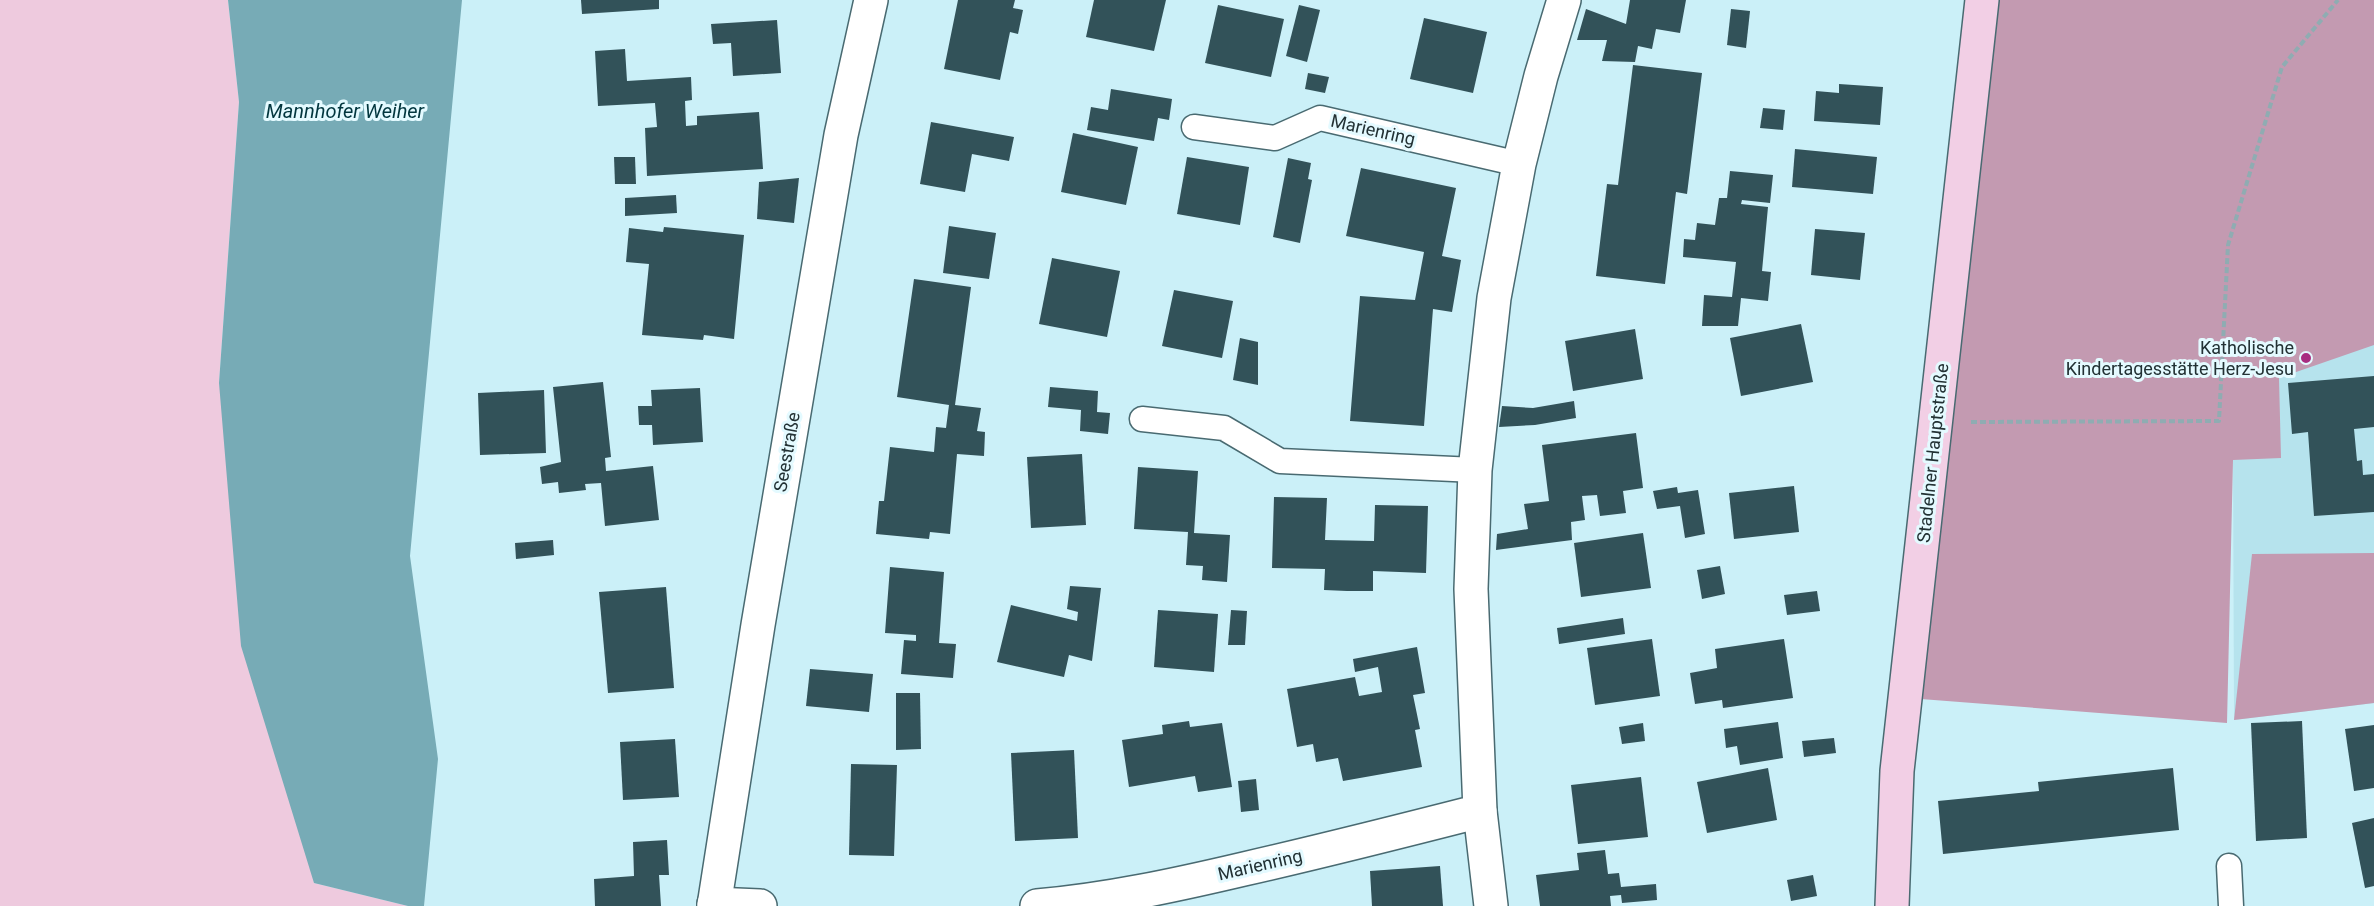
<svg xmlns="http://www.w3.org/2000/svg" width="2374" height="906" font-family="Roboto,sans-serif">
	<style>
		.built { fill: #b6e3ed }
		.green { fill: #eecade }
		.forest { fill: #c39ab1 }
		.water { fill: #77abb6 }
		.building { fill: #325259 }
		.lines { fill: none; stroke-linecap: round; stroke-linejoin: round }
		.lane-casing { stroke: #496a71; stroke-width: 27 }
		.street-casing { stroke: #496a71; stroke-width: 36 }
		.secondary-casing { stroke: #496a71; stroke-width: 36 }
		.path { stroke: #8facb2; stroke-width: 4; stroke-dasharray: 6 3; stroke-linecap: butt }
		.lane { stroke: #fff; stroke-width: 24 }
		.street { stroke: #fff; stroke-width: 33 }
		.secondary { stroke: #f2cfe5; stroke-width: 33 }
		.poi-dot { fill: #a82d81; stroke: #e4faff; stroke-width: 2 }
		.labels { text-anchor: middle; stroke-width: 6; stroke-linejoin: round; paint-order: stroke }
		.street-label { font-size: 18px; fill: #223134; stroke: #e4faff }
		.poi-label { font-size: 18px; fill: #223134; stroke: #e4faff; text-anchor: end }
		.water-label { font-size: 20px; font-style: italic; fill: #02363e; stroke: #e4faff }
	</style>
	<rect width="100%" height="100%" fill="#cbf0f8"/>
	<path class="built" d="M 2374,83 L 2374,703 L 2234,720 L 2233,459 Z"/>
	<path class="green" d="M 0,0 L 228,0 L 239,102 L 219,383 L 314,883 L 408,906 L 0,906 Z"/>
	<g class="forest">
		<path d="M 1983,0 L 2374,0 L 2374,345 L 2279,378 L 2281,458 L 2233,460 L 2227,723 L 1908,698 Z"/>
		<path d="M 2374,553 L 2374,703 L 2234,720 L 2252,554 Z"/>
	</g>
	<path class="water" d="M 228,0 L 462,0 L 410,556 L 438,759 L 424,906 L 408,906 L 314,883 L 241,646 L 219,383 L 239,102 Z"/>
	<g class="building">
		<path d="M 581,0 L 659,0 L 659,9 L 582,14 Z"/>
		<path d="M 958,0 L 1015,0 L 1013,8 L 1023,10 L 1018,34 L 1010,32 L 1000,80 L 944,69 Z"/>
		<path d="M 1094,0 L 1166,0 L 1154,51 L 1086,37 Z"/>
		<path d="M 1630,0 L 1686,0 L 1680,33 L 1656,29 L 1652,49 L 1638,46 L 1635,62 L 1602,61 L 1607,40 L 1577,40 L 1586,9 L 1626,24 Z"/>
		<path d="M 1218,5 L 1284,19 L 1271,77 L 1205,63 Z"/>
		<path d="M 1299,5 L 1320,10 L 1307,62 L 1286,56 Z"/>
		<path d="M 1731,9 L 1750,11 L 1746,48 L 1727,45 Z"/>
		<path d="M 1424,18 L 1487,32 L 1473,93 L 1410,79 Z"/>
		<path d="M 777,20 L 781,73 L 733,76 L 731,43 L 713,44 L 711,24 Z"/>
		<path d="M 625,49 L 627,81 L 691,77 L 692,100 L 685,101 L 686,126 L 697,125 L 697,116 L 759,112 L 763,169 L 647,176 L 645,128 L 657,127 L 655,103 L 598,106 L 595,51 Z"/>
		<path d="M 1633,65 L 1702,73 L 1687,194 L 1676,192 L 1665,284 L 1596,276 L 1607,184 L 1618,185 Z"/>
		<path d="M 1308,73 L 1329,77 L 1325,93 L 1305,89 Z"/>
		<path d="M 1839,84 L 1883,87 L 1880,125 L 1814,121 L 1816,91 L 1839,93 Z"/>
		<path d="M 1111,89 L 1172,99 L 1169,120 L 1158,118 L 1154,141 L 1087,130 L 1091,107 L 1108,110 Z"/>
		<path d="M 1763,108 L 1785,110 L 1783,130 L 1760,128 Z"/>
		<path d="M 931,122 L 1014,137 L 1009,161 L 972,154 L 965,192 L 920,184 Z"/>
		<path d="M 1073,133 L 1138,147 L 1126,205 L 1061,192 Z"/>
		<path d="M 1795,149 L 1877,157 L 1873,194 L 1792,187 Z"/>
		<path d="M 614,157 L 635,157 L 636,184 L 615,184 Z"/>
		<path d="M 1187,157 L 1249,167 L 1240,225 L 1177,214 Z"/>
		<path d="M 1288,158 L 1311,163 L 1308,179 L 1312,180 L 1300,243 L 1273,237 Z"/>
		<path d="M 1361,168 L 1456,188 L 1442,256 L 1461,260 L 1452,312 L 1433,309 L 1424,426 L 1350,421 L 1360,296 L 1415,300 L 1424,252 L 1346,236 Z"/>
		<path d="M 1730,171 L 1773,175 L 1770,203 L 1742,200 L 1741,204 L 1768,207 L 1762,271 L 1771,272 L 1768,301 L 1741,298 L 1738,326 L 1702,326 L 1704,295 L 1732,297 L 1736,262 L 1683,257 L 1684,239 L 1695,240 L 1697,223 L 1715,225 L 1719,198 L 1727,198 Z"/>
		<path d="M 799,178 L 794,223 L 757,219 L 759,182 Z"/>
		<path d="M 676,195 L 677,213 L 625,216 L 625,198 Z"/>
		<path d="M 949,226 L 996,233 L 989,279 L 943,273 Z"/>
		<path d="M 664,227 L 744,235 L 734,339 L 704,335 L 703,340 L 642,335 L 649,264 L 626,262 L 629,228 L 663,232 Z"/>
		<path d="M 1815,229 L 1865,233 L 1860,280 L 1811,275 Z"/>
		<path d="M 1052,258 L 1120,271 L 1107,337 L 1039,324 Z"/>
		<path d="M 914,279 L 971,287 L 955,405 L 981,408 L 977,431 L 985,432 L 984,456 L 957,454 L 950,534 L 930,532 L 929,539 L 876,534 L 879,501 L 884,501 L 890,447 L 934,452 L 936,427 L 946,428 L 949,405 L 897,397 Z"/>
		<path d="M 1174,290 L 1233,301 L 1222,358 L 1162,346 Z"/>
		<path d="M 1801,324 L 1813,382 L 1741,396 L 1730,338 Z"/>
		<path d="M 1635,329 L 1643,379 L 1573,391 L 1565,341 Z"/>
		<path d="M 1240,338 L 1258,342 L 1258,385 L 1233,380 Z"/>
		<path d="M 2374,376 L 2374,427 L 2354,429 L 2357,461 L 2362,460 L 2363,475 L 2374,474 L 2374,512 L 2314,516 L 2308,432 L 2292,434 L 2288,383 Z"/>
		<path d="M 603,382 L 611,457 L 605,458 L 606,471 L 653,466 L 659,520 L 605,526 L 601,483 L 585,484 L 586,490 L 559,493 L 558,482 L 542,484 L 540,467 L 561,462 L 553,387 Z"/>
		<path d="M 1050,387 L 1098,391 L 1097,412 L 1110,413 L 1108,434 L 1080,431 L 1081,410 L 1048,407 Z"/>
		<path d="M 700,388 L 703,442 L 653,445 L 652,425 L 639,425 L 638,406 L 652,406 L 651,390 Z"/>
		<path d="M 544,390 L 546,453 L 480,455 L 478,393 Z"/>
		<path d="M 1574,401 L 1576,418 L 1535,425 L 1499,427 L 1502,406 L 1533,408 Z"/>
		<path d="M 1636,433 L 1643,488 L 1623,491 L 1626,513 L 1600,516 L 1597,495 L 1582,496 L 1585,520 L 1571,522 L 1572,540 L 1496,550 L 1497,534 L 1528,529 L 1524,504 L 1549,501 L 1542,445 Z"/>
		<path d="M 1082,454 L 1086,525 L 1031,528 L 1027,457 Z"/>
		<path d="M 1138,467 L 1198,471 L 1194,533 L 1230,535 L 1227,582 L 1202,580 L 1203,566 L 1186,565 L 1188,532 L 1134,529 Z"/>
		<path d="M 1794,486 L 1799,532 L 1734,539 L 1729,493 Z"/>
		<path d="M 1677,487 L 1678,493 L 1698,490 L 1705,534 L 1685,538 L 1680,506 L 1657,509 L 1653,491 Z"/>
		<path d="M 1274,497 L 1327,498 L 1325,540 L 1374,541 L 1375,505 L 1428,506 L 1426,573 L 1373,571 L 1373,591 L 1347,591 L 1324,590 L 1325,569 L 1272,568 Z"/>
		<path d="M 1643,533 L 1651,588 L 1581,597 L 1574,543 Z"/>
		<path d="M 553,540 L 554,555 L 516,559 L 515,543 Z"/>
		<path d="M 1720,566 L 1725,594 L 1702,599 L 1697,570 Z"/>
		<path d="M 890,567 L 944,572 L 939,643 L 956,644 L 953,678 L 901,674 L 904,640 L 916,641 L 916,635 L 885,633 Z"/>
		<path d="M 1070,586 L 1101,588 L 1092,661 L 1069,655 L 1064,677 L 997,662 L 1011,605 L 1077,621 L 1078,612 L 1067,609 Z"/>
		<path d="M 666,587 L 674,688 L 608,693 L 599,592 Z"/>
		<path d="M 1817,591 L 1820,611 L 1787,615 L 1784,595 Z"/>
		<path d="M 1158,610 L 1218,614 L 1214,672 L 1154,667 Z"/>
		<path d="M 1231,610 L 1247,611 L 1245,645 L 1228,645 Z"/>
		<path d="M 1623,618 L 1625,634 L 1559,644 L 1557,628 Z"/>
		<path d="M 1652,639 L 1660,696 L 1595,705 L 1587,648 Z"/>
		<path d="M 1784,639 L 1793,698 L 1723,708 L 1722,700 L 1695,704 L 1690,673 L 1717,668 L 1715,649 Z"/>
		<path d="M 1417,647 L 1425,693 L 1413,695 L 1420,729 L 1415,730 L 1422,767 L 1343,781 L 1338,758 L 1316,762 L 1313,744 L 1297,747 L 1287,689 L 1355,677 L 1359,696 L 1382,692 L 1378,667 L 1355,672 L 1353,659 Z"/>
		<path d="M 810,669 L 873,674 L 869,712 L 806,706 Z"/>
		<path d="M 896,693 L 920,693 L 921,749 L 896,750 Z"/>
		<path d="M 1189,721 L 1190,727 L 1222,723 L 1232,787 L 1198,792 L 1195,776 L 1129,787 L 1122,740 L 1163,734 L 1162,725 Z"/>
		<path d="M 2302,721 L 2307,838 L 2256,841 L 2251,723 Z"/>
		<path d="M 1778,722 L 1783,758 L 1740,765 L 1737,746 L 1726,748 L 1724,729 Z"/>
		<path d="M 1643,723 L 1645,741 L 1622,744 L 1619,727 Z"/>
		<path d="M 2374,725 L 2374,788 L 2354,791 L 2345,729 Z"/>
		<path d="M 1834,738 L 1836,753 L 1804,757 L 1802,741 Z"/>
		<path d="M 675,739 L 679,797 L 623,800 L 620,742 Z"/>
		<path d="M 1074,750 L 1078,838 L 1015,841 L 1011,753 Z"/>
		<path d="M 851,764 L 897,765 L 894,856 L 849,855 Z"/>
		<path d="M 1768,768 L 1777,820 L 1707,833 L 1697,782 Z"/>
		<path d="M 2173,768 L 2179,830 L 1943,854 L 1938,801 L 2039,791 L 2038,782 Z"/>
		<path d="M 1641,777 L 1648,837 L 1578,844 L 1571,785 Z"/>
		<path d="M 1256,779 L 1259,810 L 1241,812 L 1238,781 Z"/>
		<path d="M 2374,818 L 2374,886 L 2365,888 L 2352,823 Z"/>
		<path d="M 667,840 L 669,875 L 659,875 L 661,906 L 595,906 L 594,879 L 634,876 L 633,842 Z"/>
		<path d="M 1605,850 L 1608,874 L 1619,873 L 1621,887 L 1656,884 L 1657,900 L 1622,903 L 1621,895 L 1610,896 L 1611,906 L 1540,906 L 1536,875 L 1579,870 L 1577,853 Z"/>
		<path d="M 1440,866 L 1443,906 L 1372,906 L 1370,871 Z"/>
		<path d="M 1813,875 L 1817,896 L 1791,901 L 1787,880 Z"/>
	</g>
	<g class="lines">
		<g class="lane-casing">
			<g id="lane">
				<path d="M 1194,127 L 1275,138 L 1320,118 L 1519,164"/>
				<path d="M 1142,419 L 1224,428 L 1280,461 L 1475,470"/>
				<path d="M 2229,866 L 2231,906"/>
			</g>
		</g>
		<g class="street-casing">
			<g id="street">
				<path d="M 1480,811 L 1491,906"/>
				<path d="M 714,904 L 760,906"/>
				<path d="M 714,906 L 758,625 L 841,135 L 871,0"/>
				<path d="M 1037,906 C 1107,900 1176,885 1244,869 C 1323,851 1402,831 1480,811 L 1471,589 L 1475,470 L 1494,298 L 1519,164 L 1541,76 L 1564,0"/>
			</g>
		</g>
		<g class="secondary-casing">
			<path id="secondary" d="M 1892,906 L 1897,771 L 1982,0"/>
		</g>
		<path class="path" d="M 1971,422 L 2219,421 L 2228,245 L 2282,67 L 2338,0"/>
		<use href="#lane" class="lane"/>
		<use href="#street" class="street"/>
		<use href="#secondary" class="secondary"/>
	</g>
	<circle class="poi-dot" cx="2306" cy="358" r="6"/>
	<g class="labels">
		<g class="street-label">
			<text transform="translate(1373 130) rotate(13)" y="6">Marienring</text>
			<text transform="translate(787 452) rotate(-80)" y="6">Seestraße</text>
			<text transform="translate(1933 453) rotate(-84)" y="6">Stadelner Hauptstraße</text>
			<text transform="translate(1260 865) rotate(-13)" y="6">Marienring</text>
		</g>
		<g class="poi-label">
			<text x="2294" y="354">Katholische<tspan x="2294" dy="21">Kindertagesstätte Herz-Jesu</tspan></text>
		</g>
		<g class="water-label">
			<text x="345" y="118">Mannhofer Weiher</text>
		</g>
	</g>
</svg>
